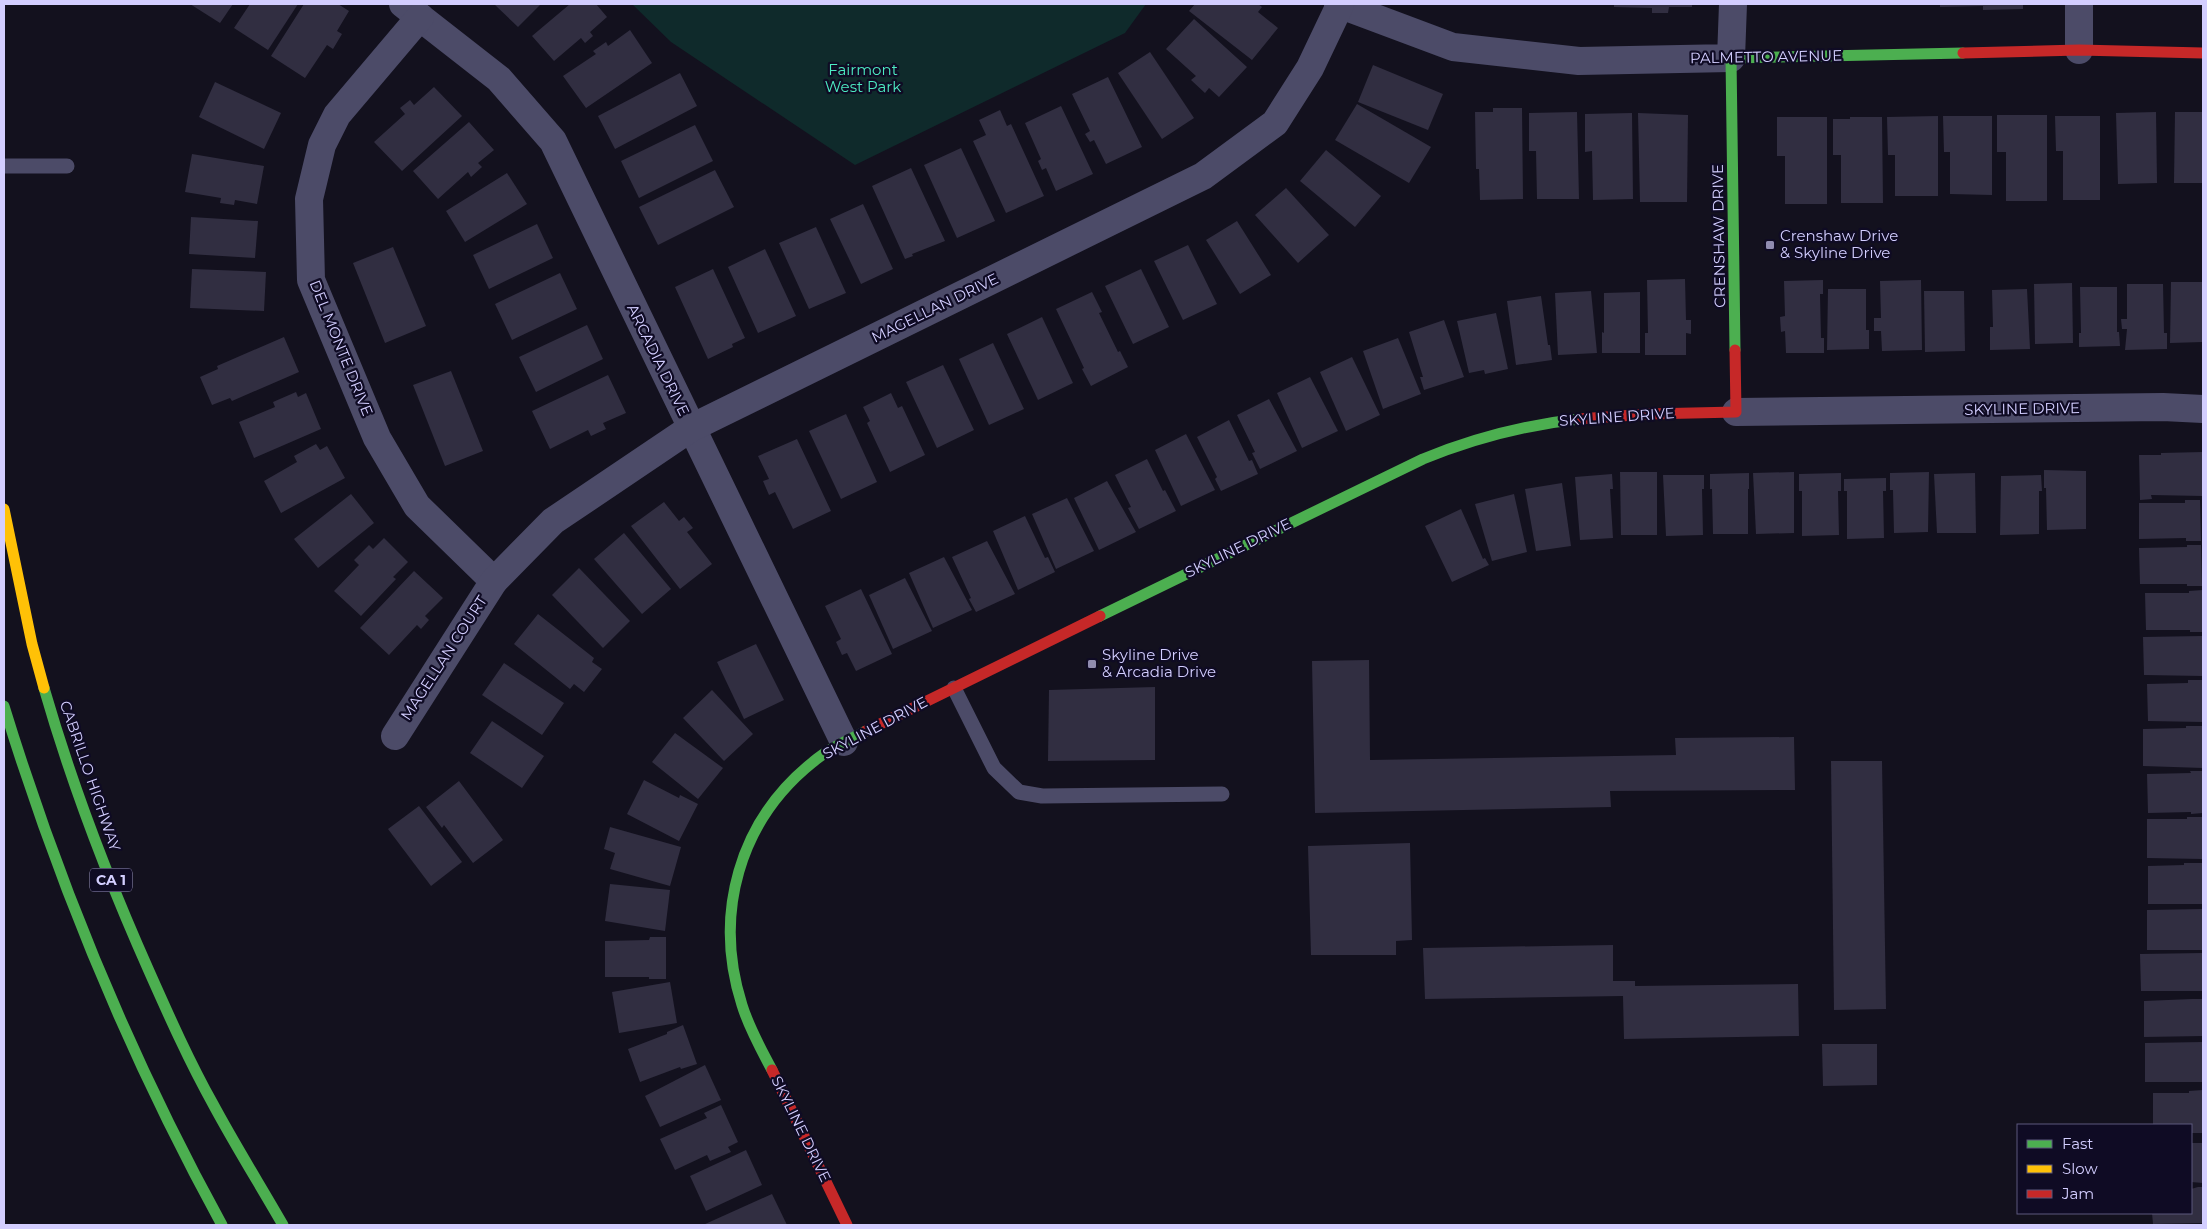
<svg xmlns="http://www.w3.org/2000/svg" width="2207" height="1229" font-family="Montserrat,sans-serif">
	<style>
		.green { fill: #0f2a2b }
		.building { fill: #312e41 }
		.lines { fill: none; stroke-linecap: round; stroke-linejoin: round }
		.lane { stroke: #4c4b68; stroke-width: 15 }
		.street { stroke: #4c4b68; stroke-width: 28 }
		.fast { stroke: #4caf50; stroke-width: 11 }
		.slow { stroke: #ffc107; stroke-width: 11 }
		.jam { stroke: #c62828; stroke-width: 11 }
		.poi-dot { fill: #908cb0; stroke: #0f0b24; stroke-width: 2 }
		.labels { text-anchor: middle; stroke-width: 4.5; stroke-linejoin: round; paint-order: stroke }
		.shield { fill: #0f0b24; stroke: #9894bd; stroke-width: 1 }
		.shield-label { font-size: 14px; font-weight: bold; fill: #d3ceff }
		.street-label { font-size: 15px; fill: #d3ceff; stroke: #0f0b24 }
		.park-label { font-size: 15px; fill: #4decc2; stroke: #0f0b24 }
		.poi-label { font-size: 15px; fill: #d3ceff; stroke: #0f0b24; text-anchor: start }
	</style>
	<rect width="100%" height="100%" fill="#13111e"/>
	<path class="green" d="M 632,4 L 1146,4 L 1125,33 L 855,165 L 671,42 Z"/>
	<g class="building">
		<path d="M 190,4 L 233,4 L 220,23 Z"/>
		<path d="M 250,4 L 298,4 L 268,50 L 234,28 Z"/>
		<path d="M 304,4 L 338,4 L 349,11 L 337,31 L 342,34 L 333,49 L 327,45 L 305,78 L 271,56 Z"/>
		<path d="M 494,4 L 541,4 L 518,27 Z"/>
		<path d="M 570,4 L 596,4 L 607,17 L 590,32 L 593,36 L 585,43 L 581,38 L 554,61 L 532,36 Z"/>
		<path d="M 1195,4 L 1258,4 L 1262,7 L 1258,12 L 1278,28 L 1252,60 L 1189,11 Z"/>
		<path d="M 1614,4 L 1692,4 L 1692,7 L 1669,7 L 1668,13 L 1652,13 L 1652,8 L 1614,7 Z"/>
		<path d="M 1940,4 L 2023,4 L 2023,9 L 1983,10 L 1983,6 L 1940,7 Z"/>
		<path d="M 1194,19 L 1247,67 L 1219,97 L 1209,88 L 1205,93 L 1191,80 L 1196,76 L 1166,49 Z"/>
		<path d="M 630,30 L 652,63 L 586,108 L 563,76 L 596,54 L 593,51 L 606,42 L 608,46 Z"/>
		<path d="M 1150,52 L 1194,118 L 1162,139 L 1118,73 Z"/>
		<path d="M 1373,65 L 1443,94 L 1428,130 L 1358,102 Z"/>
		<path d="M 680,73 L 697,106 L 615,149 L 598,116 Z"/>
		<path d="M 1108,77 L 1142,147 L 1106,164 L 1094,140 L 1090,142 L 1085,134 L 1090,131 L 1072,94 Z"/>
		<path d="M 215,82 L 281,113 L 264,149 L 199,117 Z"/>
		<path d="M 434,87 L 462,116 L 402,171 L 374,142 L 405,114 L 400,108 L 410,100 L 414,105 Z"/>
		<path d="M 1357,104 L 1431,147 L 1409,183 L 1335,140 Z"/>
		<path d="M 1061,106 L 1093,174 L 1056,191 L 1046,168 L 1042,170 L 1038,161 L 1041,159 L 1025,123 Z"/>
		<path d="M 1493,108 L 1522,108 L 1523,199 L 1480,200 L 1479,169 L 1476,169 L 1475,112 L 1493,112 Z"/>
		<path d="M 1000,110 L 1007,126 L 1011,124 L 1044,196 L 1006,213 L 973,141 L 986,135 L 979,120 Z"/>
		<path d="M 1577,112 L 1579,199 L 1537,199 L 1536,151 L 1529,151 L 1529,113 Z"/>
		<path d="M 2156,112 L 2157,183 L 2118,184 L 2116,113 Z"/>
		<path d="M 2175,112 L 2203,112 L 2203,183 L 2174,183 Z"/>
		<path d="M 1632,113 L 1633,199 L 1593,200 L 1592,151 L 1585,152 L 1585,114 Z"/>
		<path d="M 1638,113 L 1688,115 L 1687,202 L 1640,202 Z"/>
		<path d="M 1997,115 L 2047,115 L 2047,201 L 2006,201 L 2006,152 L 1997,152 Z"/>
		<path d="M 1938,116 L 1938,196 L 1895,196 L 1895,155 L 1888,155 L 1887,117 Z"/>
		<path d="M 1943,116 L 1992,116 L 1992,195 L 1950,194 L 1950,152 L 1944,152 Z"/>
		<path d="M 2055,116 L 2100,116 L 2100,200 L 2063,200 L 2063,151 L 2056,151 Z"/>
		<path d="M 1777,117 L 1827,117 L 1827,204 L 1785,204 L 1785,156 L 1777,156 Z"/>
		<path d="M 1850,117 L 1882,117 L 1883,203 L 1841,203 L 1841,155 L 1833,155 L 1833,119 L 1850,119 Z"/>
		<path d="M 469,122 L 494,150 L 478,163 L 482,167 L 471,177 L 468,172 L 438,199 L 413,171 Z"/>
		<path d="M 695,125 L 713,161 L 639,198 L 621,161 Z"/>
		<path d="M 961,148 L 995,221 L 957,238 L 924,165 Z"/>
		<path d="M 1326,150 L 1381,196 L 1355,227 L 1300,181 Z"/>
		<path d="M 192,154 L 264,166 L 257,204 L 235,200 L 234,205 L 220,203 L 221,198 L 185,192 Z"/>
		<path d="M 911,168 L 945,241 L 912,254 L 913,256 L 905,259 L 872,186 Z"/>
		<path d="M 715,170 L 734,207 L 658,245 L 639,207 Z"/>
		<path d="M 507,173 L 527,204 L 465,242 L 446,211 Z"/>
		<path d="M 1286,188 L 1329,235 L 1298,263 L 1255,215 Z"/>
		<path d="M 863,204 L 893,269 L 861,284 L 830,219 Z"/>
		<path d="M 191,217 L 258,221 L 255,258 L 189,254 Z"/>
		<path d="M 1237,221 L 1271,275 L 1240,294 L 1206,240 Z"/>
		<path d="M 537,224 L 553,258 L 489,289 L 473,255 Z"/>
		<path d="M 816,227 L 846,293 L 809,309 L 779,243 Z"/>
		<path d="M 1188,245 L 1217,304 L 1183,320 L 1154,261 Z"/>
		<path d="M 393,247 L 426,326 L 385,343 L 353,263 Z"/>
		<path d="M 765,249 L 796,316 L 758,333 L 728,267 Z"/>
		<path d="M 192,269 L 266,272 L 264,311 L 190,308 Z"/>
		<path d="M 713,269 L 745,338 L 732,344 L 733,347 L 708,359 L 675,287 Z"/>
		<path d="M 1141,269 L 1169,327 L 1133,344 L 1105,286 Z"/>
		<path d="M 560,273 L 577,309 L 512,340 L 495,304 Z"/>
		<path d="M 1685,279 L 1686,320 L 1691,320 L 1691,334 L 1686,333 L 1686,355 L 1645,355 L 1645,333 L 1648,333 L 1647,280 Z"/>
		<path d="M 1823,280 L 1823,294 L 1820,294 L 1821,338 L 1824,338 L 1824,353 L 1786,353 L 1785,331 L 1781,332 L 1780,317 L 1785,316 L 1784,281 Z"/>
		<path d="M 1921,280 L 1922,350 L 1882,351 L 1881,331 L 1874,331 L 1874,318 L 1881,318 L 1880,281 Z"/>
		<path d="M 2171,282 L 2203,282 L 2203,342 L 2170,343 Z"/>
		<path d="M 2072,283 L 2073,343 L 2035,344 L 2034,284 Z"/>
		<path d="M 2127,284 L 2163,284 L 2164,333 L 2167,333 L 2167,349 L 2125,350 L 2127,329 L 2122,329 L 2121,319 L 2127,319 Z"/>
		<path d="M 2080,287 L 2117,287 L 2117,332 L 2119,332 L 2120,346 L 2079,347 L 2079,333 L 2081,333 Z"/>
		<path d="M 1828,289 L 1866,289 L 1866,330 L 1869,330 L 1869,349 L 1827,350 Z"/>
		<path d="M 2027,289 L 2030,349 L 1990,350 L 1990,327 L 1993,327 L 1992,290 Z"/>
		<path d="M 1591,291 L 1597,353 L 1558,355 L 1555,293 Z"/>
		<path d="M 1924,291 L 1964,291 L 1965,351 L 1925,352 Z"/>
		<path d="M 1092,292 L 1102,312 L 1099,313 L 1118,352 L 1120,351 L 1128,367 L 1091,386 L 1082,369 L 1084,368 L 1056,309 Z"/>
		<path d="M 1640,292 L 1640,353 L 1602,353 L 1602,332 L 1604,333 L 1604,293 Z"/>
		<path d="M 1541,296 L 1548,345 L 1550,345 L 1552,360 L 1516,365 L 1507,301 Z"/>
		<path d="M 1496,313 L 1508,369 L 1485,374 L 1484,370 L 1469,373 L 1457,321 Z"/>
		<path d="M 1042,317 L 1073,383 L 1038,400 L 1007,334 Z"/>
		<path d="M 1444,320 L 1464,377 L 1424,390 L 1420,377 L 1423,377 L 1409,332 Z"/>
		<path d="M 587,325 L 603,359 L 536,392 L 519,357 Z"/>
		<path d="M 284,337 L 299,372 L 232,401 L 230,398 L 212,405 L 200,377 L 218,369 L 217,366 Z"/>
		<path d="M 1398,338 L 1421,394 L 1383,409 L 1363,351 Z"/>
		<path d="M 993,343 L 1024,409 L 989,425 L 959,359 Z"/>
		<path d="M 1352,357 L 1380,415 L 1346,431 L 1320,372 Z"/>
		<path d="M 943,365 L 974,430 L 937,448 L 906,382 Z"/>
		<path d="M 451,371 L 483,451 L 445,466 L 413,385 Z"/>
		<path d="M 608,375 L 626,413 L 603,423 L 606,429 L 591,436 L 588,430 L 550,449 L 532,411 Z"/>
		<path d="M 1310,377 L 1338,431 L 1302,448 L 1277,393 Z"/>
		<path d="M 296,392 L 298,397 L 306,393 L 321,429 L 254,458 L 239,422 L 275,407 L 273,402 Z"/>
		<path d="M 891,393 L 898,408 L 902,406 L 925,455 L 890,472 L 867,423 L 870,421 L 863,407 Z"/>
		<path d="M 1269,399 L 1297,451 L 1260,469 L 1252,453 L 1255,452 L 1237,415 Z"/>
		<path d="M 846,414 L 877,482 L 841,499 L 809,431 Z"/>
		<path d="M 1229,420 L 1249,461 L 1252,460 L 1258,474 L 1221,491 L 1215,479 L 1217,477 L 1197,437 Z"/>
		<path d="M 1186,434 L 1215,490 L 1181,506 L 1155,450 Z"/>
		<path d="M 797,439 L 831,511 L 793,529 L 775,492 L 769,495 L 763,481 L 769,479 L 758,456 Z"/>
		<path d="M 316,444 L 320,450 L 327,446 L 345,478 L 281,513 L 264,481 L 297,462 L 294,456 Z"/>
		<path d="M 2203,452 L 2203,496 L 2151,495 L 2152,499 L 2140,500 L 2139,455 L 2161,455 L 2161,453 Z"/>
		<path d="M 1147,459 L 1163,491 L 1165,490 L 1176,511 L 1139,529 L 1128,508 L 1131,507 L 1115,475 Z"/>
		<path d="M 2044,470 L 2086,471 L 2086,529 L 2047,530 L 2046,488 L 2044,488 Z"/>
		<path d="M 1620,472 L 1657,472 L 1657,535 L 1621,535 Z"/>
		<path d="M 1794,472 L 1794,533 L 1756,534 L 1753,473 Z"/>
		<path d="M 1929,472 L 1928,532 L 1894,533 L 1893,490 L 1890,490 L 1890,473 Z"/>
		<path d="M 1749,473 L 1749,489 L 1748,489 L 1748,534 L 1713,534 L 1712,489 L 1710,489 L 1710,474 Z"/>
		<path d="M 1841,473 L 1841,491 L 1838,491 L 1839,535 L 1802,536 L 1802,491 L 1799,491 L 1799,474 Z"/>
		<path d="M 1975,473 L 1976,533 L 1937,533 L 1934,474 Z"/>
		<path d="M 1612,474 L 1613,489 L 1610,489 L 1613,538 L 1580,540 L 1575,477 Z"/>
		<path d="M 1663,475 L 1704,475 L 1704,489 L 1702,489 L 1703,535 L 1666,536 Z"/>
		<path d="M 2041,475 L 2042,491 L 2039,491 L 2039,534 L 2000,535 L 2001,476 Z"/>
		<path d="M 1886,478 L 1886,491 L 1883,491 L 1884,538 L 1847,539 L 1847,491 L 1844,491 L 1844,479 Z"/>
		<path d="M 1107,481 L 1136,532 L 1099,550 L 1074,498 Z"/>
		<path d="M 1562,483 L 1571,546 L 1536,551 L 1525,489 Z"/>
		<path d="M 351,494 L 374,523 L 318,568 L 294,539 Z"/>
		<path d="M 1514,494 L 1527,552 L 1492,561 L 1475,504 Z"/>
		<path d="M 1067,498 L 1094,551 L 1056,569 L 1032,514 Z"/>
		<path d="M 2185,500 L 2200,500 L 2201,541 L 2186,541 L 2186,538 L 2139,539 L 2139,503 L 2185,503 Z"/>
		<path d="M 664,502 L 679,521 L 684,517 L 693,528 L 687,532 L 712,564 L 680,589 L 631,526 Z"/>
		<path d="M 1461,509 L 1483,559 L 1485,558 L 1489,565 L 1452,582 L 1425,526 Z"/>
		<path d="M 1025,516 L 1045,558 L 1048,557 L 1055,572 L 1018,590 L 993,531 Z"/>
		<path d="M 624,533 L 671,589 L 642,614 L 594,559 Z"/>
		<path d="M 384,538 L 408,562 L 393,577 L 396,579 L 361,616 L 334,591 L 359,565 L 354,560 L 369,545 L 373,549 Z"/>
		<path d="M 987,541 L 1015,594 L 976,612 L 969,599 L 971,598 L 952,557 Z"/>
		<path d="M 2187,545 L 2201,545 L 2202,586 L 2187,586 L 2187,584 L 2140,584 L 2139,548 L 2187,547 Z"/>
		<path d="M 944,557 L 972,610 L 933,628 L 909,573 Z"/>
		<path d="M 579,568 L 630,621 L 603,648 L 552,595 Z"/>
		<path d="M 414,571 L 443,598 L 425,616 L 429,620 L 421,629 L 417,625 L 389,655 L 360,628 Z"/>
		<path d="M 905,578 L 932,631 L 893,649 L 869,595 Z"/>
		<path d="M 861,589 L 892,654 L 856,671 L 847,653 L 842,655 L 836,642 L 841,639 L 825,606 Z"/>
		<path d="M 2203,590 L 2203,632 L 2190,632 L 2190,630 L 2146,630 L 2145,593 L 2189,593 L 2189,591 Z"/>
		<path d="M 538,614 L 594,658 L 592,662 L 602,669 L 584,692 L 574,684 L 570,689 L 514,644 Z"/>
		<path d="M 2202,636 L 2203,676 L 2144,675 L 2143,637 Z"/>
		<path d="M 756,644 L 784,700 L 744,719 L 717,662 Z"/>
		<path d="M 1369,660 L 1370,760 L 1676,755 L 1675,738 L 1794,737 L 1795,790 L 1610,791 L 1611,807 L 1315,813 L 1312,661 Z"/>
		<path d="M 504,663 L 564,703 L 542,735 L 482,695 Z"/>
		<path d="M 2188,680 L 2203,680 L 2203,722 L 2148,721 L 2147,684 L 2188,683 Z"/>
		<path d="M 1155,687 L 1155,760 L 1048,761 L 1049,690 Z"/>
		<path d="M 712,690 L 753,734 L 724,761 L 683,718 Z"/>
		<path d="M 492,721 L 544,756 L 522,788 L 470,753 Z"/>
		<path d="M 2186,726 L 2203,726 L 2203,768 L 2143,766 L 2143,729 L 2186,728 Z"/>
		<path d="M 675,733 L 723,768 L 698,799 L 652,762 Z"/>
		<path d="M 1831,761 L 1882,761 L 1886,1009 L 1834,1010 Z"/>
		<path d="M 2190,771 L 2203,771 L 2203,813 L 2191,814 L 2191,812 L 2148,813 L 2147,774 L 2191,773 Z"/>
		<path d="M 644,780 L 679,798 L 680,795 L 698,804 L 679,841 L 627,814 Z"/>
		<path d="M 459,781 L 503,840 L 473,863 L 444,825 L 442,828 L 426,807 Z"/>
		<path d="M 419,806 L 462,862 L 431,886 L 388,829 Z"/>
		<path d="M 2187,817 L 2203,817 L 2203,859 L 2147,858 L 2147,819 L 2187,819 Z"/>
		<path d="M 610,827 L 681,847 L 670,886 L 610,869 L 615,853 L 604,849 Z"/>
		<path d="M 1410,843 L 1412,940 L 1396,941 L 1396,955 L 1311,955 L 1308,846 Z"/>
		<path d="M 2184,863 L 2203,863 L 2203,904 L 2148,904 L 2148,866 L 2184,865 Z"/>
		<path d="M 610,884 L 670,890 L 665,931 L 605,921 Z"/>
		<path d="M 2203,909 L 2203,950 L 2147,950 L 2147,910 Z"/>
		<path d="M 650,937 L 666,937 L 666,979 L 649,979 L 649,977 L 605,977 L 605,941 L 649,940 Z"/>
		<path d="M 1613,945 L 1613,981 L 1635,981 L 1635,986 L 1798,984 L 1799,1036 L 1624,1039 L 1623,996 L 1425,999 L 1423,948 Z"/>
		<path d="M 2203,953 L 2203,991 L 2141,991 L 2140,954 Z"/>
		<path d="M 670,982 L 677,1023 L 619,1033 L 612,992 Z"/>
		<path d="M 2192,999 L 2203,999 L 2203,1036 L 2144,1037 L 2144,1001 Z"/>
		<path d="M 683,1025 L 697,1064 L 681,1069 L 680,1067 L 640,1082 L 628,1049 L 667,1034 L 667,1032 Z"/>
		<path d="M 2203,1042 L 2203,1082 L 2145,1082 L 2145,1043 Z"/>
		<path d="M 1822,1044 L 1877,1044 L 1877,1085 L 1823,1086 Z"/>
		<path d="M 705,1065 L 721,1100 L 660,1127 L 645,1096 Z"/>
		<path d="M 2203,1090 L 2203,1133 L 2191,1133 L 2191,1125 L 2153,1125 L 2153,1093 L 2189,1093 L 2189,1091 Z"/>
		<path d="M 721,1105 L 738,1142 L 728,1147 L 731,1152 L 710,1161 L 707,1155 L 675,1170 L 660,1139 L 707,1118 L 704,1113 Z"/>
		<path d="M 2191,1143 L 2203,1143 L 2203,1183 L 2191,1182 Z"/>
		<path d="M 746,1150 L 762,1185 L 706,1211 L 690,1176 Z"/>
		<path d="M 2198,1187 L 2203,1187 L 2203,1223 L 2153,1224 L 2152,1213 L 2191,1213 L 2191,1189 Z"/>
		<path d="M 772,1194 L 787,1225 L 703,1225 Z"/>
	</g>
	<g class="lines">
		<g class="lane">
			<path d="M 4,166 L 67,166"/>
			<path d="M 954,688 L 994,768 L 1019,792 L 1042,796 L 1222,794"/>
		</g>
		<g class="street">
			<path d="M 403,4 L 499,79 L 553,141 L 844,742"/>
			<path d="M 1338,4 L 1453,47 L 1579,61 L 1731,58 L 1733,4"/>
			<path d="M 420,17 L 337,115 L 322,145 L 309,199 L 311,280 L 377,438 L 417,506 L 494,581"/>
			<path d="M 2079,50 L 2079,4"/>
			<path d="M 1736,412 L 2163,407 L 2203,409"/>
			<path d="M 395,736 L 494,581 L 553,521 L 691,428 L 1203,176 L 1275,123 L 1310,68 L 1340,5"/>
		</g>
		<g class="fast">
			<path d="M 1735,350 L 1731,58 L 1963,53"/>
			<path d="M 1100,616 L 1423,459 C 1474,438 1525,425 1579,419"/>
			<path d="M 44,688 C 72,785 108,879 149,971 C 169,1016 189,1061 213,1104 C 235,1145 260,1185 283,1225"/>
			<path d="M 4,706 C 59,885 132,1061 222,1225"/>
			<path d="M 772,1070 C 761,1049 749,1028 742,1005 C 713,914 739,821 813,762 C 828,749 848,740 866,731"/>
		</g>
		<path class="slow" d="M 4,509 L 32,644 L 44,688"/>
		<g class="jam">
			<path d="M 1963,53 L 2079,50 L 2203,53"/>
			<path d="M 1579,419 L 1648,414 L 1736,412 L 1735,350"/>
			<path d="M 866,731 L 1100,616"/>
			<path d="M 772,1070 L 847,1225"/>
		</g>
	</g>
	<g class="poi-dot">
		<rect x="1765" y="240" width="10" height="10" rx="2.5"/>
		<rect x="1087" y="659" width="10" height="10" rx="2.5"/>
	</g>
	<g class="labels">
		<rect class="shield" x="90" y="868.5" width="42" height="23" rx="4"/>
		<g class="shield-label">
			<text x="111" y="885">CA 1</text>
		</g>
		<g class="street-label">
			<text transform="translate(1766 57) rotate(-1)" y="5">PALMETTO AVENUE</text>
			<text transform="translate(1719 236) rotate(-91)" y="5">CRENSHAW DRIVE</text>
			<text transform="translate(935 308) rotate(-26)" y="5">MAGELLAN DRIVE</text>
			<text transform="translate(341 348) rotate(68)" y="5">DEL MONTE DRIVE</text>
			<text transform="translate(658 360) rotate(64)" y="5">ARCADIA DRIVE</text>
			<text transform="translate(2022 409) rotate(-1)" y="5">SKYLINE DRIVE</text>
			<text transform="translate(1617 417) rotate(-4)" y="5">SKYLINE DRIVE</text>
			<text transform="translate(1238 548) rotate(-26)" y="5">SKYLINE DRIVE</text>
			<text transform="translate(444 658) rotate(-57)" y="5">MAGELLAN COURT</text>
			<text transform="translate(875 728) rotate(-28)" y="5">SKYLINE DRIVE</text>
			<text transform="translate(90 776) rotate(71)" y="5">CABRILLO HIGHWAY</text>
			<text transform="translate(801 1129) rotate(64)" y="5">SKYLINE DRIVE</text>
		</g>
		<g class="park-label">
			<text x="863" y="75">Fairmont<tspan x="863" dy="17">West Park</tspan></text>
		</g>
		<g class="poi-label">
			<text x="1780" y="241">Crenshaw Drive<tspan x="1780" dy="17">&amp; Skyline Drive</tspan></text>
			<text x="1102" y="660">Skyline Drive<tspan x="1102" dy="17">&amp; Arcadia Drive</tspan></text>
		</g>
	</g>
	<rect width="2207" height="1229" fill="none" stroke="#d3ceff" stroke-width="10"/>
	<rect x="2017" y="1124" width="175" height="90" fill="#0f0b24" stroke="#5d597c"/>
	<rect x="2027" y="1140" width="25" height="8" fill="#4caf50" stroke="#5d597c"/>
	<text x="2062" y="1149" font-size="15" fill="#d3ceff">Fast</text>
	<rect x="2027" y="1165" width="25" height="8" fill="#ffc107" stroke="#5d597c"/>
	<text x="2062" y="1174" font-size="15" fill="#d3ceff">Slow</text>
	<rect x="2027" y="1190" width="25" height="8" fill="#c62828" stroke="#5d597c"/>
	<text x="2062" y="1199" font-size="15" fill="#d3ceff">Jam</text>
</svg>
